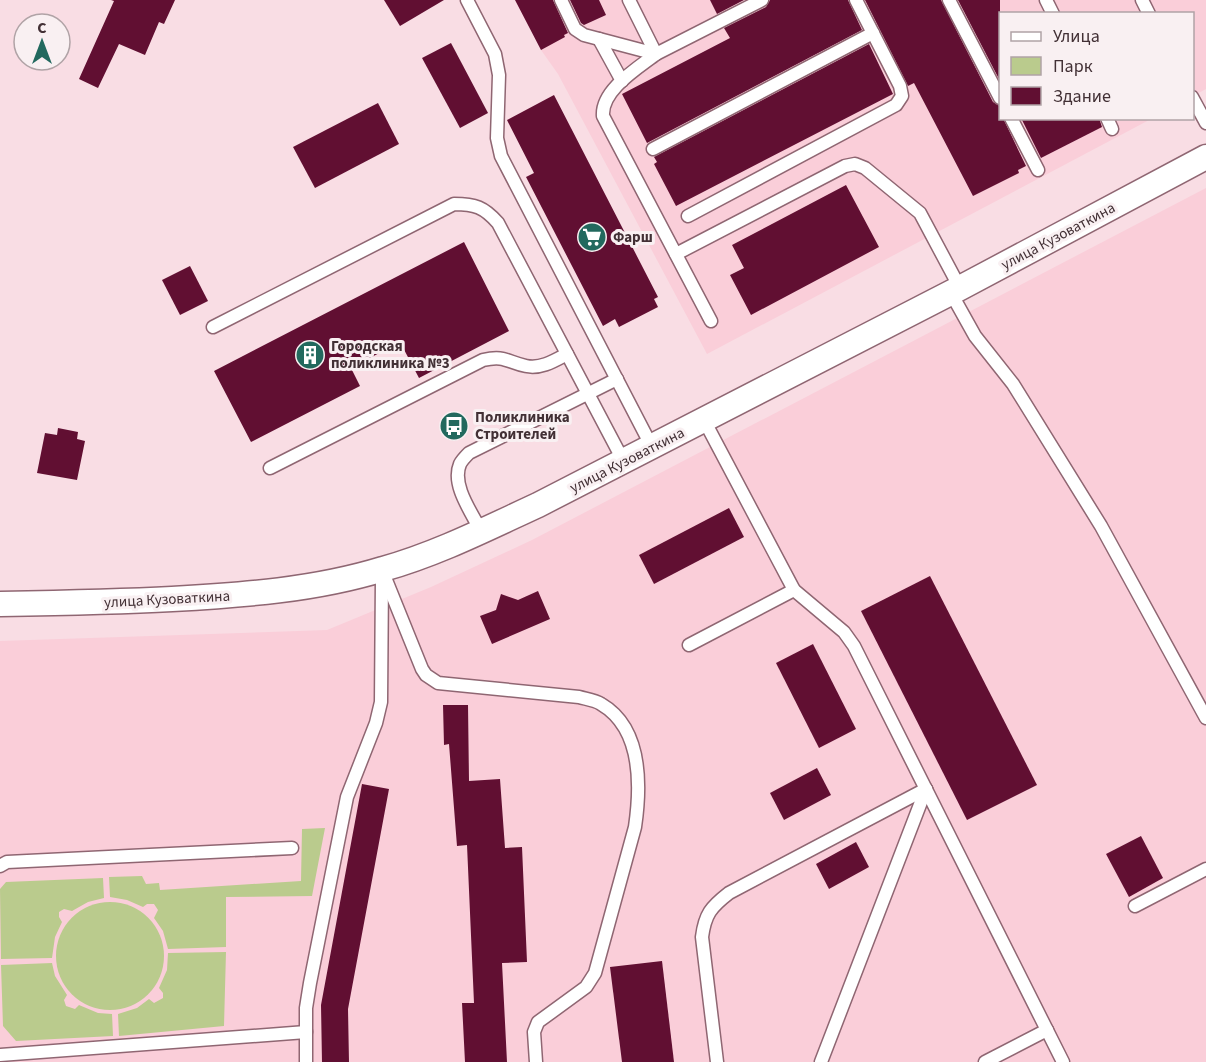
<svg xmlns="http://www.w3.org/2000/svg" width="1206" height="1062" font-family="'Source Sans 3',sans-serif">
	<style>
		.built { fill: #faced9 }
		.green { fill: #bacb8d }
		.building { fill: #610f32 }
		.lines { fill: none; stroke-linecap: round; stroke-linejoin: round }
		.service-casing { stroke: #8f6672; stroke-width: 15 }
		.minor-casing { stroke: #8f6672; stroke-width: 27 }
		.service { stroke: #fff; stroke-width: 12 }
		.minor { stroke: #fff; stroke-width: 24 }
		.labels { text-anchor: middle; stroke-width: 6; stroke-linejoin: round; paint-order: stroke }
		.street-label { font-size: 15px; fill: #423035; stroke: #f9f0f2 }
		.poi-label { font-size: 15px; font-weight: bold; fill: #423035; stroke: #f9f0f2; text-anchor: start }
	</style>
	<rect width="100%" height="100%" fill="#f9dde4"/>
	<g class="built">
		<path d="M 515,0 L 1206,0 L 1206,89 L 1193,96 L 1192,14 L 1000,14 L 1000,118 L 1151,119 L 707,354 L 558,74 L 541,50 Z"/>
		<path d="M 1206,188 L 1206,1062 L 0,1062 L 0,641 L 327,630 L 431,587 L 532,540 Z"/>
	</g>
	<g class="green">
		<path d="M 325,828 L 312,896 L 226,897 L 226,947 L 168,949 L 163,931 L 154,918 L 158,910 L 154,904 L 147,904 L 143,907 L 127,900 L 110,897 L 109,877 L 142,876 L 146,884 L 159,883 L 160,890 L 301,881 L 302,829 Z"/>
		<path d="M 103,878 L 104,898 L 88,902 L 72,911 L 64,909 L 59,912 L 59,917 L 62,922 L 55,937 L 52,958 L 1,959 L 0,889 L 6,882 Z"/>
		<circle cx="110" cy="956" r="54"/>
		<path d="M 226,952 L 224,1026 L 119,1036 L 118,1014 L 137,1008 L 149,999 L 154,1003 L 163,998 L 163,993 L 159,988 L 167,970 L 168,953 Z"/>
		<path d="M 52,963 L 55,976 L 67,995 L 64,1000 L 66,1006 L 75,1009 L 79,1005 L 98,1013 L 112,1014 L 113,1036 L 16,1041 L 3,1026 L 1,965 Z"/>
	</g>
	<g class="building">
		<path d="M 111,0 L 175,0 L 164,24 L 159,22 L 145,55 L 119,44 L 98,88 L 79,79 L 114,1 Z"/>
		<path d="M 384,0 L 444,0 L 400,26 Z"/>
		<path d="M 515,0 L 553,0 L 568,33 L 564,35 L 565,37 L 541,50 Z"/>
		<path d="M 570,0 L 599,0 L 606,15 L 584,25 L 581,23 Z"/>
		<path d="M 710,0 L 744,0 L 717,14 Z"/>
		<path d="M 770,0 L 848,0 L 862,30 L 647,143 L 622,94 L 730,38 L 724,28 L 766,7 Z"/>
		<path d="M 865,0 L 941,0 L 993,102 L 1000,106 L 1000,118 L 1003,118 L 1026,166 L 1018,170 L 1019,173 L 973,196 L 914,83 L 908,86 Z"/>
		<path d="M 958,0 L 1000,0 L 1000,81 Z"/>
		<path d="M 451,43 L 488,113 L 460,128 L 422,58 Z"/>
		<path d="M 869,44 L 893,94 L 676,206 L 654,164 L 657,162 L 654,157 Z"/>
		<path d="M 554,95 L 658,297 L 654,299 L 658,307 L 619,327 L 615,319 L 603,326 L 526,177 L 534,173 L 507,120 Z"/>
		<path d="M 378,103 L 399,144 L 315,188 L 293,147 Z"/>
		<path d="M 1021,118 L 1099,118 L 1102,127 L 1041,158 Z"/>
		<path d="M 846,185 L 879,247 L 751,315 L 730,275 L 744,268 L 732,245 Z"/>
		<path d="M 464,242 L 509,331 L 419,378 L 400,342 L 351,368 L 360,386 L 251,442 L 214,371 Z"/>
		<path d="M 190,266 L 208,301 L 180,315 L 162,280 Z"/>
		<path d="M 58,428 L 78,432 L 77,439 L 85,441 L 77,480 L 37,473 L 45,433 L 57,435 Z"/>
		<path d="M 729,508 L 744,537 L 654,584 L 639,555 Z"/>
		<path d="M 930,576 L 1037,785 L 967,820 L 861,611 Z"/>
		<path d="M 538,591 L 550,619 L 492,644 L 480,616 L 496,610 L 501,594 L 518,600 Z"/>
		<path d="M 813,644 L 856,729 L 819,748 L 776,663 Z"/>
		<path d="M 443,705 L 468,705 L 469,781 L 500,779 L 505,848 L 522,847 L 527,962 L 502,963 L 507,1062 L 465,1062 L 462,1003 L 474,1003 L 467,845 L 457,846 L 449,744 L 444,745 Z"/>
		<path d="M 817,768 L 831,795 L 784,820 L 770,793 Z"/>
		<path d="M 362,784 L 389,789 L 348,1009 L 349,1062 L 322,1062 L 321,1005 Z"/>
		<path d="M 1141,836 L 1163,878 L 1129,897 L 1106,854 Z"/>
		<path d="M 856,842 L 869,867 L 829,889 L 816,864 Z"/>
		<path d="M 662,961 L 674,1062 L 622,1062 L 610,967 Z"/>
	</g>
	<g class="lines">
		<g class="service-casing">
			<g id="service">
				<path d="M 467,0 L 495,54 L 499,75 L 497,138 L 501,156 L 652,447"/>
				<path d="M 561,0 L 575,29 L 584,35 L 656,54 L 762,0"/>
				<path d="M 629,0 L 656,54 C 638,68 601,90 603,116 L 711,321"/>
				<path d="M 949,0 L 1000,98"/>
				<path d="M 1046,0 L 1053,14"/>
				<path d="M 1142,0 L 1149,14"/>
				<path d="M 599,39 L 622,81"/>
				<path d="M 1192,97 L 1206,123"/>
				<path d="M 1011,118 L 1038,170"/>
				<path d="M 1107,118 L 1112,129"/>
				<path d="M 653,149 L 873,33"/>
				<path d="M 688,216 L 896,105 L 902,96 L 900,86 L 856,0"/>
				<path d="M 676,254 L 845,166 L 855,164 L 865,168 L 920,213 L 960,288"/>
				<path d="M 951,293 L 975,336 L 1013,384 L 1101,526 L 1206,718"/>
				<path d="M 213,327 L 454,204 C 475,204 484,207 498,223 L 624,462"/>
				<path d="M 704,420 L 794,590 L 844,632 L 854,646 L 1063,1062"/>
				<path d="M 270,468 L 483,360 C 505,355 507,362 526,366 C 541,369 554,361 567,354"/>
				<path d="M 481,531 C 472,513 451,485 460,464 C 462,460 466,456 469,453 L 617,379"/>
				<path d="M 382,570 L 422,669 L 426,675 L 438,683 L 579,697 C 586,699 595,700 601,704 C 642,728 641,786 635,827 L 595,973 L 586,987 L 538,1022 L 534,1032 L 536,1062"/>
				<path d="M 689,645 L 794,590"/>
				<path d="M 0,866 L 7,862 L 292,848"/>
				<path d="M 1135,906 L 1206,869"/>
				<path d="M 0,1055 L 306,1032"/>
				<path d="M 306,1062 L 306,1008 L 310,983 L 347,797 L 376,723 L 381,702 L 382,577"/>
				<path d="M 717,1062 L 702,937 C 705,914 711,907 729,893 L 926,789"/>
				<path d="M 821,1062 L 926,789"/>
				<path d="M 985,1062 L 1047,1030"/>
			</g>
		</g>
		<g class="minor-casing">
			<path id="minor" d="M 0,604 C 58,603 115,602 172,599 C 243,595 315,590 383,569 C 437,554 488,528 538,505 L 960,288 L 1206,157"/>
		</g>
		<use href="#service" class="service"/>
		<use href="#minor" class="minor"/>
	</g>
	<defs>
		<g id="supermarket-disc" transform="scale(1.5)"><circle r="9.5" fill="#22695e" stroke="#f9f0f2"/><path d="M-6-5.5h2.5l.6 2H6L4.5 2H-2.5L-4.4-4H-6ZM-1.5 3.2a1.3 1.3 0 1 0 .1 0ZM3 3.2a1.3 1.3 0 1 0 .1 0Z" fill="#fff"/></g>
		<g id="building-disc" transform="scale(1.5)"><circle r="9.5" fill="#22695e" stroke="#f9f0f2"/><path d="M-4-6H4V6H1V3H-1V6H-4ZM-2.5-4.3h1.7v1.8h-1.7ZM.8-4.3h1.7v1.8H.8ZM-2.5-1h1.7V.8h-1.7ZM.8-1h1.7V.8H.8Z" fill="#fff"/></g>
		<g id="bus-disc" transform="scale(1.5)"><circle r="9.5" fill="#22695e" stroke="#f9f0f2"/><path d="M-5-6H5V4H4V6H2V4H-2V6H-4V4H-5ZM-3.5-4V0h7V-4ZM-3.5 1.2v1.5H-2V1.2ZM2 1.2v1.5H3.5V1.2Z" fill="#fff"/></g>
	</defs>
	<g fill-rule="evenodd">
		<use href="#supermarket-disc" x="592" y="237"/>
		<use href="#building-disc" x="310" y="355"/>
		<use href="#bus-disc" x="454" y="426"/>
	</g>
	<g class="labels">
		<g class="street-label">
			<text transform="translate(1058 236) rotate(-28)" y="5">улица Кузоваткина</text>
			<text transform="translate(627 460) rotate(-27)" y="5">улица Кузоваткина</text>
			<text transform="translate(167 599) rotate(-3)" y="5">улица Кузоваткина</text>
		</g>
		<g class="poi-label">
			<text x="613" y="242">Фарш</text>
			<text x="331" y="351">Городская<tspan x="331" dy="17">поликлиника №3</tspan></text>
			<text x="475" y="422">Поликлиника<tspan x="475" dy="17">Строителей</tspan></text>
		</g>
	</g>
	<rect x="999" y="12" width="195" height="108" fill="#f9f0f2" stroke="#b0a3a6" stroke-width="1.5"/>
	<rect x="1011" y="32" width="30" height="9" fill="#ffffff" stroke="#b0a3a6" stroke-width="1.5"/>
	<text x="1053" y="42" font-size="18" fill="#423035">Улица</text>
	<rect x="1011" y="57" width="30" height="18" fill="#bacb8d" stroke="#b0a3a6" stroke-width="1.5"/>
	<text x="1053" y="72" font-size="18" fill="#423035">Парк</text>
	<rect x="1011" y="87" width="30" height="18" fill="#610f32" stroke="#b0a3a6" stroke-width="1.5"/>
	<text x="1053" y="102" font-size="18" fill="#423035">Здание</text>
	<g transform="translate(42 42)"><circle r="28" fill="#f9f0f2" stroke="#b0a3a6" stroke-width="1.5"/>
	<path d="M0-4.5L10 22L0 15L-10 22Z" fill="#22695e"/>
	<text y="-9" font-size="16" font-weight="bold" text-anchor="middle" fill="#423035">С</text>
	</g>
</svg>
